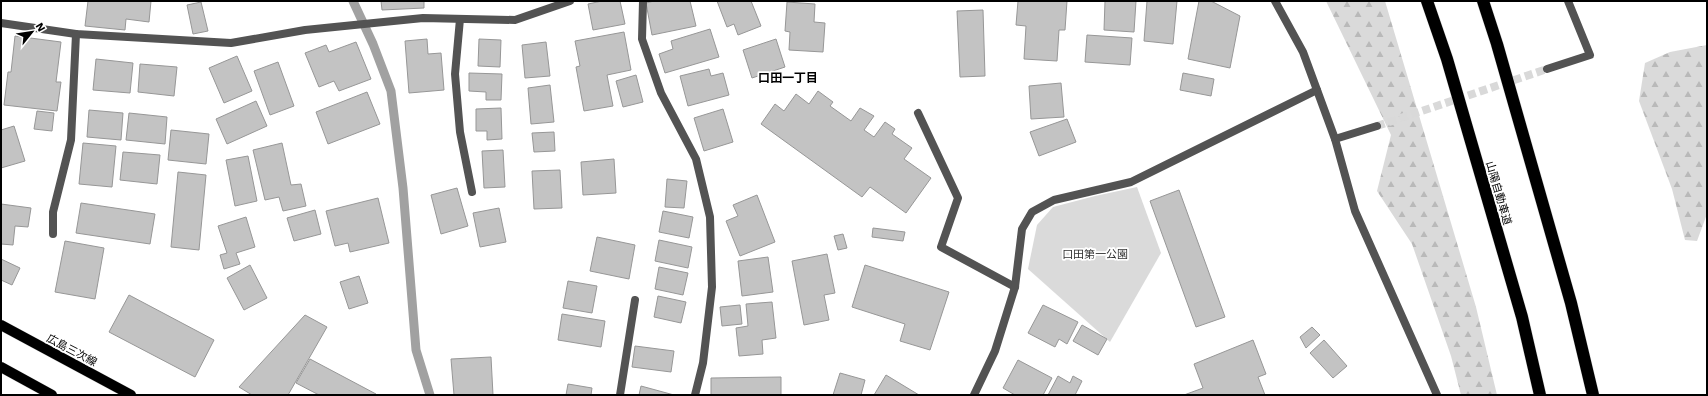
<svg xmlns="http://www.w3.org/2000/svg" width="1708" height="396" font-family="'Work Sans','Noto Sans JP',sans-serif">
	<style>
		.forest { fill: url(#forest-firs) }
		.park { fill: #dadada }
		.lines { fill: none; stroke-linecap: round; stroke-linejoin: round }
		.stream { stroke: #a1a1a1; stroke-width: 9 }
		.building { fill: #c3c3c3; stroke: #979797 }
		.minor-tunnel { stroke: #d9d9d9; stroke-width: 8; stroke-dasharray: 8 4; stroke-linecap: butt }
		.primary-casing { stroke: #dbdbdb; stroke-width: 11 }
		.motorway-casing { stroke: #dbdbdb; stroke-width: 13 }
		.minor { stroke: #535353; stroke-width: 8 }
		.primary { stroke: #000; stroke-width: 10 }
		.motorway { stroke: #000; stroke-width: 12 }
		.labels { text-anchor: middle; stroke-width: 3.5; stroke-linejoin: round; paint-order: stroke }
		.street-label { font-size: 11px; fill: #000; stroke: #fff }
		.park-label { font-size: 11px; fill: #313131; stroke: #fff }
		.neighbourhood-label { font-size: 12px; font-weight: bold; fill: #000; stroke: #fff }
	</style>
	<defs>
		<pattern id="forest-firs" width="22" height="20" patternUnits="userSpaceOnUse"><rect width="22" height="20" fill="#dadada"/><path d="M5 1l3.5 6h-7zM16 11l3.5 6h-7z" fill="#b9b9b9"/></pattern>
	</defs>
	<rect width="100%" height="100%" fill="#fff"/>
	<g class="forest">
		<path d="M 1326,1 L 1385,1 L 1476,307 L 1497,395 L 1461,395 L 1451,356 L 1412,244 L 1377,191 L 1391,135 Z"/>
		<path d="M 1707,45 L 1707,214 L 1697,241 L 1685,240 L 1672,189 L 1639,101 L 1645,63 L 1670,52 Z"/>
	</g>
	<path class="park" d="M 1137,187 L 1161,253 L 1110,342 L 1028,269 L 1037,225 L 1053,207 L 1095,196 Z"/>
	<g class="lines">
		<path class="stream" d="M 353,1 L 373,44 L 391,91 L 403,188 L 416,350 L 430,395"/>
	</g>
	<g class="building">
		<path d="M 88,1 L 151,1 L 149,22 L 126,19 L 125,30 L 85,26 Z"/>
		<path d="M 381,1 L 424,1 L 424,8 L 382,10 Z"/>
		<path d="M 602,1 L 620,1 L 625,24 L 593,30 L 588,4 Z"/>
		<path d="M 654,1 L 690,1 L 696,26 L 652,35 L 646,3 Z"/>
		<path d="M 717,1 L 751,1 L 761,26 L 738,35 L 734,24 L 727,27 Z"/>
		<path d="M 1018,1 L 1067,1 L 1065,30 L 1059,30 L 1057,61 L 1024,59 L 1026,26 L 1016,25 Z"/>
		<path d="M 1105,1 L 1136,1 L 1134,32 L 1104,30 Z"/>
		<path d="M 1147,1 L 1177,1 L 1173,44 L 1144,41 Z"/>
		<path d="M 1199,1 L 1211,1 L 1240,16 L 1230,68 L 1188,59 Z"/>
		<path d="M 201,2 L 208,31 L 193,34 L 187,5 Z"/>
		<path d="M 787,2 L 815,4 L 814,22 L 825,23 L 823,52 L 789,50 L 790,32 L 785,31 Z"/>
		<path d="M 983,10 L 985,76 L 960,77 L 957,11 Z"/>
		<path d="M 710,29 L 719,57 L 665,73 L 659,54 L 673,49 L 671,41 Z"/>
		<path d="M 624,32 L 631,70 L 607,75 L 613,106 L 584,111 L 576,67 L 580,66 L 575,41 Z"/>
		<path d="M 1087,35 L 1132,38 L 1130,65 L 1085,62 Z"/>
		<path d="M 15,36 L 61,42 L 56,82 L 61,82 L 57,111 L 4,105 L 8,72 L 11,72 Z"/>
		<path d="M 427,39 L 428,54 L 441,53 L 444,90 L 409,93 L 405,41 Z"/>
		<path d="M 479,39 L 501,40 L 500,67 L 478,66 Z"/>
		<path d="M 776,39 L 785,67 L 752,78 L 743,50 Z"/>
		<path d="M 356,42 L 371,79 L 339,91 L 334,81 L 319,87 L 305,53 L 326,45 L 329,52 Z"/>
		<path d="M 546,42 L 550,76 L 525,78 L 522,45 Z"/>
		<path d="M 237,56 L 252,91 L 224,103 L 209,68 Z"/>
		<path d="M 96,59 L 133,63 L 130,93 L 93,90 Z"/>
		<path d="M 278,62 L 294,106 L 270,115 L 254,71 Z"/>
		<path d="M 140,64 L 177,67 L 174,96 L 138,92 Z"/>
		<path d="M 709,69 L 711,76 L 723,73 L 729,95 L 688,106 L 680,76 Z"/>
		<path d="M 469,73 L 502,74 L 501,100 L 486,100 L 486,92 L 469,91 Z"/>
		<path d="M 1183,73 L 1214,79 L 1211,96 L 1180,90 Z"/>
		<path d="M 636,75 L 643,102 L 623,107 L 616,81 Z"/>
		<path d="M 1061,83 L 1064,117 L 1031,119 L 1029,86 Z"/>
		<path d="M 550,85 L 554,122 L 531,124 L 528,88 Z"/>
		<path d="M 818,91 L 833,102 L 830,106 L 851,121 L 860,108 L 874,116 L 864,130 L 874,137 L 885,122 L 895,129 L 892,134 L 912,148 L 904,159 L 931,178 L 906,213 L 870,187 L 862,197 L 761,124 L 775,104 L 784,111 L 796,94 L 809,104 Z"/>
		<path d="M 367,92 L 380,124 L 328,144 L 316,112 Z"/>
		<path d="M 256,101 L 267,126 L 227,144 L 216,119 Z"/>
		<path d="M 501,108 L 502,139 L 487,140 L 487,131 L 476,131 L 476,109 Z"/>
		<path d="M 723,109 L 733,142 L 704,151 L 694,118 Z"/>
		<path d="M 89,110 L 123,113 L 121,140 L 87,137 Z"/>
		<path d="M 37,111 L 54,113 L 52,131 L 34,129 Z"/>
		<path d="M 129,113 L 167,117 L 165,144 L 126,140 Z"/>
		<path d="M 1067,119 L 1076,142 L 1039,156 L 1030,132 Z"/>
		<path d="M 14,126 L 25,161 L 1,168 L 1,130 Z"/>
		<path d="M 171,130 L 209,134 L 206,164 L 168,160 Z"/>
		<path d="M 554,132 L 555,151 L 534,152 L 532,133 Z"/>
		<path d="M 83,143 L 116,146 L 112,187 L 79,184 Z"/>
		<path d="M 282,143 L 291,185 L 301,184 L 306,206 L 283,211 L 279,197 L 265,200 L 253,150 Z"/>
		<path d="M 503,150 L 505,187 L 484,188 L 482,151 Z"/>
		<path d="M 123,152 L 160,155 L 157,184 L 120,180 Z"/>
		<path d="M 248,156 L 257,201 L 235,206 L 226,160 Z"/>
		<path d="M 614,159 L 616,193 L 583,195 L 581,162 Z"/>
		<path d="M 560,170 L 562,208 L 534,209 L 532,171 Z"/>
		<path d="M 178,172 L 206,175 L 199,250 L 171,247 Z"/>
		<path d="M 667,179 L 687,181 L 684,208 L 665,207 Z"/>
		<path d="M 457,188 L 468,226 L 441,234 L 431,195 Z"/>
		<path d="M 1179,190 L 1225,317 L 1196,327 L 1150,201 Z"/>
		<path d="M 757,195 L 775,242 L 740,256 L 726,221 L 738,216 L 733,205 Z"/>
		<path d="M 378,198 L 389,243 L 350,252 L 348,243 L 335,246 L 326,211 Z"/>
		<path d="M 81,203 L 155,214 L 150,244 L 76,233 Z"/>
		<path d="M 1,204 L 31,208 L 28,227 L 15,226 L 13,245 L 1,244 Z"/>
		<path d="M 499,208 L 506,242 L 480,247 L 473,213 Z"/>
		<path d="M 315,210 L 321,234 L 294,241 L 287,218 Z"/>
		<path d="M 663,211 L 693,217 L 689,238 L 659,232 Z"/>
		<path d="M 246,217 L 255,247 L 236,253 L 240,264 L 224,269 L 220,255 L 227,253 L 218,226 Z"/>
		<path d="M 873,228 L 905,232 L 903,241 L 872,237 Z"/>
		<path d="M 843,234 L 847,248 L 838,250 L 834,236 Z"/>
		<path d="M 597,237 L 635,245 L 629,279 L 590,271 Z"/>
		<path d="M 659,240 L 692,247 L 688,268 L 655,261 Z"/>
		<path d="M 65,241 L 104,248 L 95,299 L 55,292 Z"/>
		<path d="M 827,254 L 835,293 L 824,295 L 829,320 L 804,325 L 792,261 Z"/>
		<path d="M 768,257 L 773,292 L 742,296 L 738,261 Z"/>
		<path d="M 1,259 L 20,268 L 12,285 L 1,280 Z"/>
		<path d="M 250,265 L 267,298 L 244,310 L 227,278 Z"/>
		<path d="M 865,265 L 949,292 L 930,350 L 900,341 L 905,324 L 852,307 Z"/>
		<path d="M 659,267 L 688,273 L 683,295 L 655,289 Z"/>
		<path d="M 359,276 L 368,303 L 349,309 L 340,282 Z"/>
		<path d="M 568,281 L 597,286 L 592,313 L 563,308 Z"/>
		<path d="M 129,295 L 214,340 L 195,377 L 109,332 Z"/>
		<path d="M 658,296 L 686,302 L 681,323 L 654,317 Z"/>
		<path d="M 772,302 L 776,338 L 762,340 L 763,354 L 739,356 L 736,328 L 748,326 L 746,304 Z"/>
		<path d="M 740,305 L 742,324 L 722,326 L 720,307 Z"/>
		<path d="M 1043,305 L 1078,322 L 1067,344 L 1059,339 L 1055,347 L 1028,333 Z"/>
		<path d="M 562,314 L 605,321 L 601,347 L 558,340 Z"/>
		<path d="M 305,315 L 327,327 L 288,395 L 252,395 L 239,387 Z"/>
		<path d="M 1082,325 L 1107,339 L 1098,355 L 1073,341 Z"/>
		<path d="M 1312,327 L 1320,335 L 1306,348 L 1300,337 Z"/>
		<path d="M 1253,340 L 1266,374 L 1258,377 L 1265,395 L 1184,395 L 1203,388 L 1194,364 Z"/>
		<path d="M 1324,340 L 1347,366 L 1333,378 L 1310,353 Z"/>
		<path d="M 635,346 L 674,351 L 671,372 L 632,367 Z"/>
		<path d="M 491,357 L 493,395 L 454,395 L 451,359 Z"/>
		<path d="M 310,359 L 376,394 L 377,395 L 319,395 L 296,383 Z"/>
		<path d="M 1018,360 L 1052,378 L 1043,395 L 1015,395 L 1003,388 Z"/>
		<path d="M 840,373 L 865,380 L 861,395 L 833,395 Z"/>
		<path d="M 886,375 L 919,395 L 874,395 Z"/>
		<path d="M 1058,376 L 1070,383 L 1073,376 L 1082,381 L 1075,395 L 1048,395 Z"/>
		<path d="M 781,377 L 781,395 L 711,395 L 711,378 Z"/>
		<path d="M 568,384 L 592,388 L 591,395 L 566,395 Z"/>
		<path d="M 641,386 L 674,395 L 639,395 Z"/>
	</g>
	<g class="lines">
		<path class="minor-tunnel" d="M 1377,126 L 1547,69"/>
		<g class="primary-casing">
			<g id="primary">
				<path d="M 1,325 L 131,395"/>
				<path d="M 1,367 L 52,395"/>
			</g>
		</g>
		<g class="motorway-casing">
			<g id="motorway">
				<path d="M 1427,1 L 1447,59 L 1522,317 L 1540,395"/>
				<path d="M 1483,1 L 1497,44 L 1571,303 L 1593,395"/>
			</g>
		</g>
		<g class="minor">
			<path d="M 643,1 L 642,39 L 661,93 L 696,159 L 710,217 L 712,287 L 703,363 L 695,395"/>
			<path d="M 1275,1 L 1303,52 L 1335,139 L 1355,211 L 1437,395"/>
			<path d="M 460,19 L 455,74 L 460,132 L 472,192"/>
			<path d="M 1,23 L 76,34 L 231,43 L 305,30 L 423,18 L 515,20 L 570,1"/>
			<path d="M 1547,69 L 1590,55 L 1568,1"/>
			<path d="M 918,113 L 958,198 L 941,247 L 1015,287"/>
			<path d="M 1335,139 L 1377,126"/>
			<path d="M 53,234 L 53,212 L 71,140 L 76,34"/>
			<path d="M 620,395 L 635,300"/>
			<path d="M 974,395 L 995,351 L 1015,287 L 1022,229 L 1032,212 L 1054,200 L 1131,182 L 1317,90"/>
		</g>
		<use href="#primary" class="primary"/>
		<use href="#motorway" class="motorway"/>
	</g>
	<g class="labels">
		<g class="street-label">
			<text transform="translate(1499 193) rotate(74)" y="4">山陽自動車道</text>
			<text transform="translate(72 350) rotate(28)" y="4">広島三次線</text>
		</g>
		<g class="park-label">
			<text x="1095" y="258">口田第一公園</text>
		</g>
		<g class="neighbourhood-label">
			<text x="788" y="82">口田一丁目</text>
		</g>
	</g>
	<rect width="1708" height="396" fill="none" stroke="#000000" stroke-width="4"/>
	<g transform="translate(32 32) rotate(60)" stroke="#ffffff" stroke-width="3" paint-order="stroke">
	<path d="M0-3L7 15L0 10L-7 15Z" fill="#000000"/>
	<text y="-6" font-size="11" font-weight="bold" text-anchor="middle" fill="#000000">N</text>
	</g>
</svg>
